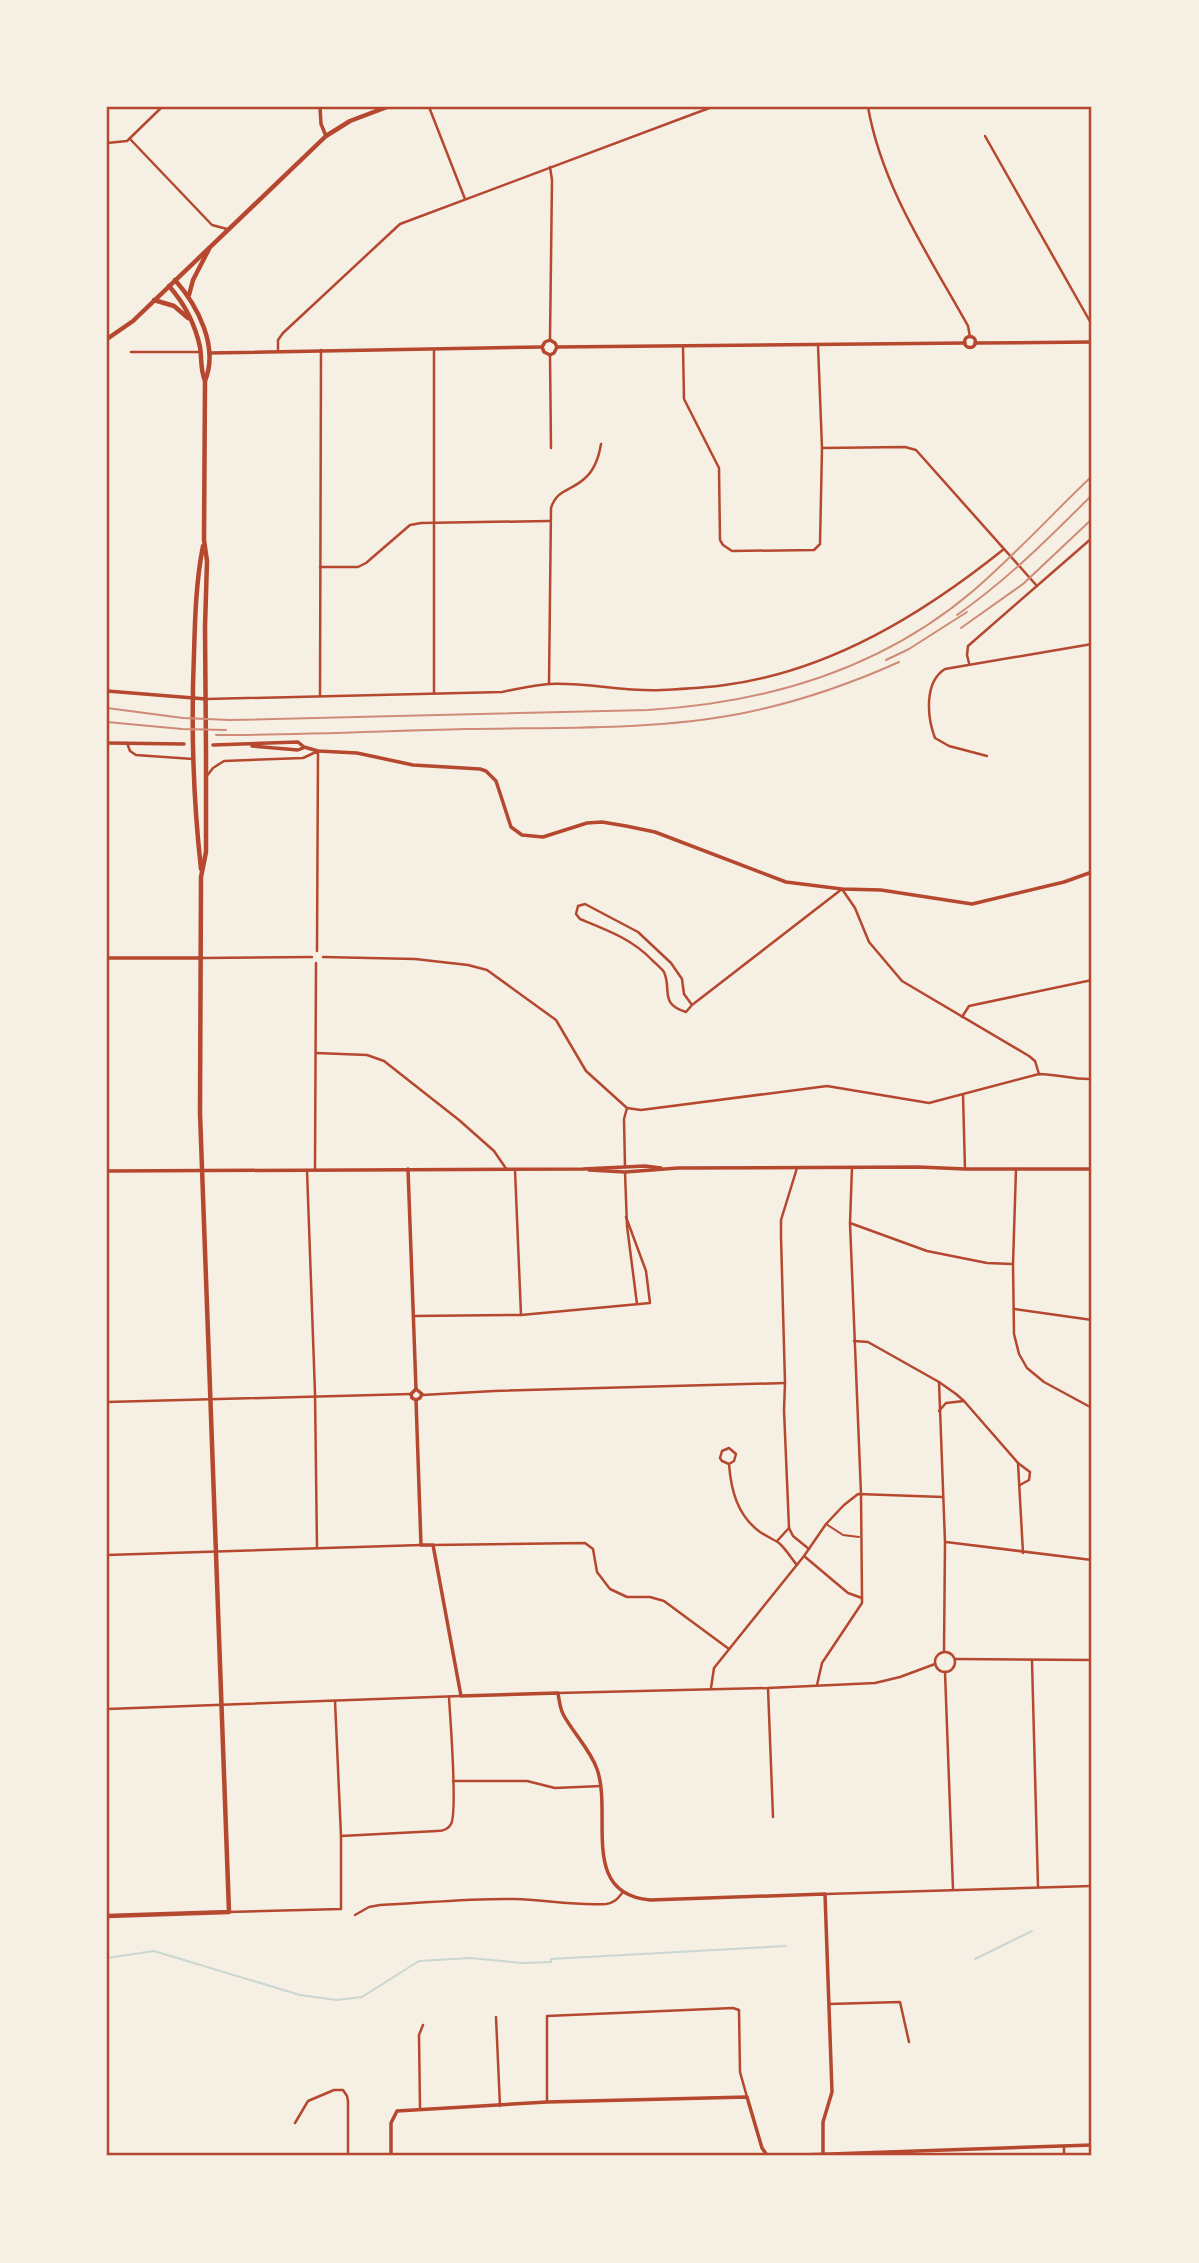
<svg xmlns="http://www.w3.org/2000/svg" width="1199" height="2263" font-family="'Golos Text',sans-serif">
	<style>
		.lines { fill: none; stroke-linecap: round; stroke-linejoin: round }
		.stream { stroke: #c9d6d2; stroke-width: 2 }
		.service { stroke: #b5482f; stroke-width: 2 }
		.minor { stroke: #b5482f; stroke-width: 2.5 }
		.tertiary { stroke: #b5482f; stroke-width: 3.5 }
		.primary { stroke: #b5482f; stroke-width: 4.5 }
		.rail { stroke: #cf8b77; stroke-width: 2 }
		.neatline { fill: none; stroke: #b5482f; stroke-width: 2.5 }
	</style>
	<rect width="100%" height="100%" fill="#f6efe4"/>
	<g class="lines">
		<g class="stream">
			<path d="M 107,1958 L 154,1951 L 300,1995 L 336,2000 L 362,1997 L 419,1961 L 470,1958 L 522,1963 L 551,1962 L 551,1959 L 786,1946"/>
			<path d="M 975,1959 L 1032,1931"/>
		</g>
		<path class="service" d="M 826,1524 L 843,1535 L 859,1537"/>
		<g class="minor">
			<path d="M 429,107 L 465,199"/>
			<path d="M 868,107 C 882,187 929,256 968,326 L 970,337"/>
			<path d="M 985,136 L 1092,325"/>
			<path d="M 130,139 L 212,225 L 227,229"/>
			<path d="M 107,143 L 127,141 L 162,107"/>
			<path d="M 550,167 L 552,180 L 550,339"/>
			<path d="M 683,346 L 684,399 L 719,468 L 720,540 L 723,545 L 732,551 L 814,550 L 820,544 L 822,448 L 818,345"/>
			<path d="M 278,351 L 278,340 L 283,333 L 400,224 L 712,107"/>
			<path d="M 131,352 L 200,352"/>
			<path d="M 550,355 L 551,448"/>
			<path d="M 822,448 L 905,447 L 916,450 L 1037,586"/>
			<path d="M 320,567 L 358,567 L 366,563 L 410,525 L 421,523 L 549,521"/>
			<path d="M 969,663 L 967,655 L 968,646 L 1092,538"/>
			<path d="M 549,684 L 551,508 C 557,489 571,491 584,479 C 594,471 599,456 601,444"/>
			<path d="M 434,693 L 434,350"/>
			<path d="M 320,696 L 321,350"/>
			<path d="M 207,699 L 502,692 C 517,689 533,685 549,684 C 586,682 624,692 661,690 C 682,689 704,688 725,685 C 830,671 923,614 1004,549"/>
			<path d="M 127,743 L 130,751 L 136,755 L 193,759"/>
			<path d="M 987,756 L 949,746 L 935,738 C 927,717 924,682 945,669 L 1092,644"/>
			<path d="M 206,777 L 213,768 L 224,761 L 303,758 L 318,751 L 317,951"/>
			<path d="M 323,957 L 415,959 L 468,965 L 487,970 L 556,1020 L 586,1071 L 627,1108 L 624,1119 L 625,1167"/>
			<path d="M 203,958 L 312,957"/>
			<path d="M 692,1005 L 684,994 L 682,979 L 671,963 L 638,932 L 585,904 L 578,906 L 576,914 L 580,919 C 607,930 632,939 652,960 C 655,963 661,968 664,972 C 672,990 659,1004 686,1012 L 692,1005 L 842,889 L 855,908 L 869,942 L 902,981 L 1029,1056 L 1035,1061 L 1039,1074"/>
			<path d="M 962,1017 L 969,1006 L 1092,980"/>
			<path d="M 316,1053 L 367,1055 L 384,1061 L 459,1120 L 494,1151 L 507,1170"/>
			<path d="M 963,1095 L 965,1169"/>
			<path d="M 627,1108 L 641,1110 L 827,1086 L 929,1103 L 1039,1074 C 1057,1074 1074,1080 1092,1079"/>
			<path d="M 797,1168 L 781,1220 L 781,1237 L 785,1383 L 784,1410 L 789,1528 L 793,1536 L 809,1549"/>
			<path d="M 1016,1169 L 1013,1264 L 1014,1334 L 1019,1354 L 1027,1368 L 1044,1382 L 1092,1408"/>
			<path d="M 307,1170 L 315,1393 L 317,1548"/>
			<path d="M 315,1170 L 316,963"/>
			<path d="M 515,1170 L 521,1315"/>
			<path d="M 625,1172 L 627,1226 L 637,1304"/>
			<path d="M 850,1223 L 927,1251 L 987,1263 L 1012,1264"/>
			<path d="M 1014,1309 L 1092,1320"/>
			<path d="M 413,1316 L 521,1315 L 650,1303 L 646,1271 L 626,1217"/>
			<path d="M 854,1341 L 868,1342 L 939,1382 L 956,1394 L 964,1401 L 1018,1463 L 1030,1472 L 1029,1480 L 1020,1485"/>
			<path d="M 939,1382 L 945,1542 L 944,1651"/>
			<path d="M 422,1395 L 494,1391 L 785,1383"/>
			<path d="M 107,1402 L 411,1394"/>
			<path d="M 939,1411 L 946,1403 L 964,1401"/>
			<path d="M 1018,1463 L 1023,1553"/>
			<path d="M 729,1464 L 722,1461 L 720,1458 L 722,1451 L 729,1448 L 736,1454 L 734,1461 L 729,1464 C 731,1490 737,1515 760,1532 C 766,1536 773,1539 779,1543 C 786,1549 791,1558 797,1565"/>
			<path d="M 777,1541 L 789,1528"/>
			<path d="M 946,1542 L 1092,1560"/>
			<path d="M 433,1545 L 585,1543 L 593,1549 L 597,1572 L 610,1589 L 627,1597 L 650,1597 L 664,1601 L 729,1649"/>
			<path d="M 107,1555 L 421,1545"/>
			<path d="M 804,1556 L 848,1593 L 862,1598"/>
			<circle cx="945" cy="1662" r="10"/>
			<path d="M 955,1659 L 1092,1660"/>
			<path d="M 1032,1661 L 1038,1887"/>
			<path d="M 945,1672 L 953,1889"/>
			<path d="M 817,1685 L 822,1663 L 862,1603 L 862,1597 L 861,1494 L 850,1223 L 852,1167"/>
			<path d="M 711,1688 L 714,1668 L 804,1556 L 826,1524 L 844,1505 L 858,1494 L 943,1497"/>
			<path d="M 768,1688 L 773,1817"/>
			<path d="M 558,1693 L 768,1688 L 875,1683 L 900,1677 L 935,1664"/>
			<path d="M 107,1709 L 460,1696"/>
			<path d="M 453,1781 L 527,1781 L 555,1788 L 601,1786"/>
			<path d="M 341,1836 L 437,1831 C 443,1831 448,1830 451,1824 C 458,1812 450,1717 449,1697"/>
			<path d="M 826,1894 L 1092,1886"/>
			<path d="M 229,1912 L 341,1909 L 341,1836 L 335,1701"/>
			<path d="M 355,1915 L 369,1907 L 380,1905 C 425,1903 470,1898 515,1899 C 545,1900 576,1906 606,1904 C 615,1903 618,1898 623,1892"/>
			<path d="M 829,2004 L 900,2002 L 909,2042"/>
			<path d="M 496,2017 L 500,2106"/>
			<path d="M 547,2102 L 547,2016 L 733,2008 L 739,2010 L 740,2072 L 747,2097"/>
			<path d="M 420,2108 L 419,2035 L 423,2025"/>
			<path d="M 295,2123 L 308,2101 L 334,2090 L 343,2090 L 347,2096 L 348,2101 L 348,2156"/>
			<path d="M 1064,2146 L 1064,2156"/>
		</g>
		<g class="tertiary">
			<path d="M 320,107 L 321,124 L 326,136"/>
			<circle cx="970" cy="342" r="5.5"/>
			<path d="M 975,343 L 1092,342"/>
			<path d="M 542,347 L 544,352 L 550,355 L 554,353 L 557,347"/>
			<path d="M 542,347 L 545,342 L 550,340 L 555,343 L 557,347"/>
			<path d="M 557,347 L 965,343"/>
			<path d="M 209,353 L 542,347"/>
			<path d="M 107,691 L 206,699"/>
			<path d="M 107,743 L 184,744"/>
			<path d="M 213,745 L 298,742 L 304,747 L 318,751 L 357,753 L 413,765 L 480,769 L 486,771 L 496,781 L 511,827 L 522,835 L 543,837 L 587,823 L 602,822 L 626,826 L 655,832 L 786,882 L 842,889 L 881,890 L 972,904 L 1064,882 L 1092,872"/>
			<path d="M 252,746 L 298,750 L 303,748"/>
			<path d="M 107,958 L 202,958"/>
			<path d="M 408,1169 L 416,1389"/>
			<path d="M 589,1170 L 625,1172 L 678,1168 L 919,1167 L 965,1169 L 1092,1169"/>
			<path d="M 107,1171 L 583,1169 L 645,1166 L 661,1168"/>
			<path d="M 416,1400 L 421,1545 L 433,1545 L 461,1696 L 558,1693 C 559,1700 560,1708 563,1714 C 573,1733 590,1749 597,1769 C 613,1814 579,1894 650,1900 L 825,1894 L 832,2092 L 823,2122 L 823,2154"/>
			<path d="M 416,1400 L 412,1398 L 411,1394 L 416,1389"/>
			<path d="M 416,1400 L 420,1398 L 422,1394 L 416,1389"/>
			<path d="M 391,2156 L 391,2123 L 397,2111 L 547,2102 L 747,2097 L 762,2148 L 767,2155 L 772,2156 L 1092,2145"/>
		</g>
		<g class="primary">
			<path d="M 169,286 C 184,303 195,324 200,347 C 202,359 200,369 205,381"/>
			<path d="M 189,295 L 193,280 L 209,249"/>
			<path d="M 154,300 L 174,306 L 188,318"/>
			<path d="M 107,339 L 133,321 L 326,136 L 350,121 L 387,107"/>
			<path d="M 201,869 C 193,797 191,725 194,654 C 195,618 196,581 203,546"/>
			<path d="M 107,1916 L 229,1912 L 200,1113 L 201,877 L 206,852 L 206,753 L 205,627 L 207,561 L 204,540 L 205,381 C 219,347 198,306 175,280"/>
		</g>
		<g class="rail">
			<path d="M 957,615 C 1007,580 1049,538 1092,495"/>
			<path d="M 961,628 L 1023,584 L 1092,519"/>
			<path d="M 886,660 L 909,649 L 967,612"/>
			<path d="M 107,708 L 183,718 L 230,720 L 648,710 C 767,703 881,669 973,591 C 1015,555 1052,514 1092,476"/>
			<path d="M 107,722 L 182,729 L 226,730"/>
			<path d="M 216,735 C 299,735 382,731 465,729 C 557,727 653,731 744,713 C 798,702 850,684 899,662"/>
		</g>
	</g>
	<rect width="1199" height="2263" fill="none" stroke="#f6efe4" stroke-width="217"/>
	<rect x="108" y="108" width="982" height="2046" class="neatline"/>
</svg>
